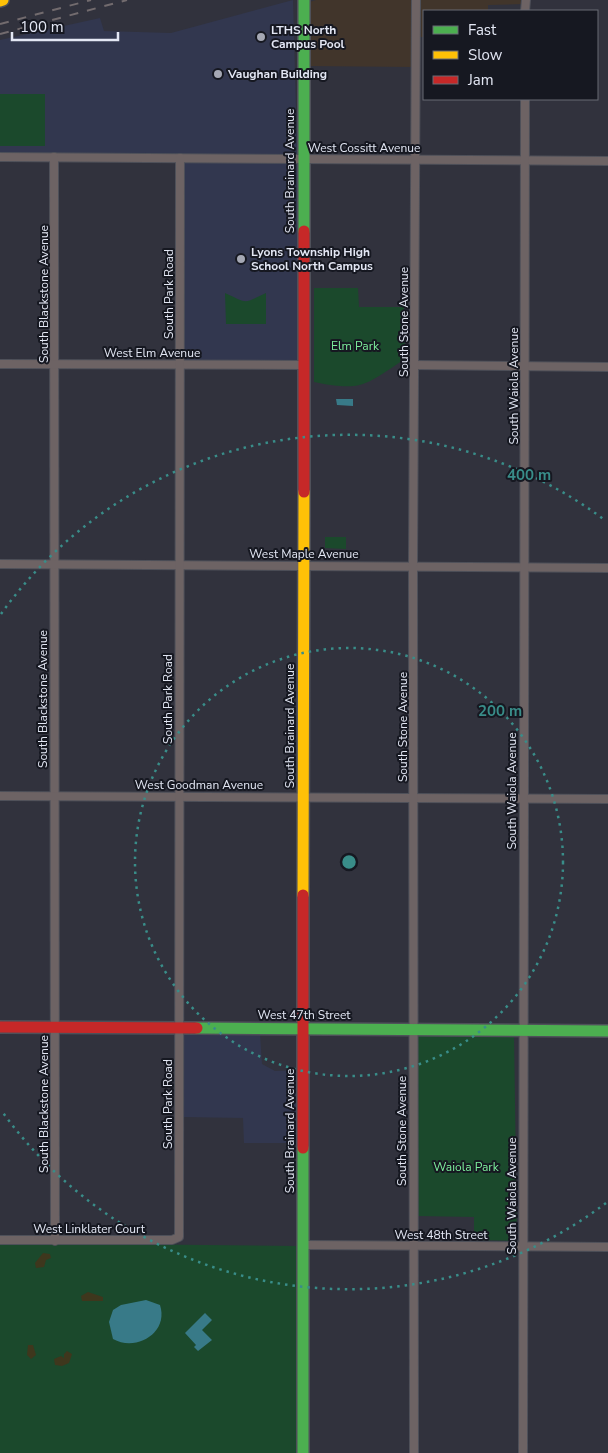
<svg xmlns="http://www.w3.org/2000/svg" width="608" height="1453" font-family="'Nunito Sans',sans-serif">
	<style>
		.commercial { fill: #41352b }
		.built { fill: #32374f }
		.green { fill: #1b492c }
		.sand { fill: #3e371d }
		.water { fill: #387a88 }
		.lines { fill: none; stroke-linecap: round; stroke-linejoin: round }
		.street-casing { stroke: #4e5059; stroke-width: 10 }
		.fast-casing { stroke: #4e5059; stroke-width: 14 }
		.slow-casing { stroke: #4e5059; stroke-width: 14 }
		.jam-casing { stroke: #4e5059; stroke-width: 14 }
		.street { stroke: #6d6364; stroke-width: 8 }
		.fast { stroke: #4caf50; stroke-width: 11 }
		.slow { stroke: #ffc107; stroke-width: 11 }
		.jam { stroke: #c62828; stroke-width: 11 }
		.rail { stroke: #726b6e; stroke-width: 2; stroke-dasharray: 9 9; stroke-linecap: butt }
		.ring { fill: none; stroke: #398d89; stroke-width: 2.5; stroke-dasharray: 2.5 5 }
		.poi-dot { fill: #a5a8b4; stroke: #161821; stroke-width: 2 }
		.labels { text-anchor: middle; stroke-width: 4; stroke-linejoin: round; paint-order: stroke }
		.poi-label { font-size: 12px; font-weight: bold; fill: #e3e7f4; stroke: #161821; text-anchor: start }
		.street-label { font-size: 12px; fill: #e3e7f4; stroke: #161821 }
		.park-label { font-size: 12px; fill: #7eef9d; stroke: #161821 }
		.centre { fill: #398d89; stroke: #161821; stroke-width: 2.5 }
		.ring-label { font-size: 15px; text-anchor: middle; font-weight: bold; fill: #398d89; stroke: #161821; stroke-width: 4; stroke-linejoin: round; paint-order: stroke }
	</style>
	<rect width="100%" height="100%" fill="#31323d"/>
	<g class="commercial">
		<path d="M 316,0 L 414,0 L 414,67 L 306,66 L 306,3 Z"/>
		<path d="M 417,0 L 524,0 L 524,4 L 488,5 L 488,11 L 424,11 L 424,37 L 417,37 Z"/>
	</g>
	<g class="built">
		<path d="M 293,0 L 303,363 L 183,363 L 182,156 L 0,155 L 0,40 L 100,18 L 104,31 L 171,33 Z"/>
		<path d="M 183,1034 L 260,1034 L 262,1064 L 275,1071 L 298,1070 L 298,1143 L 244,1143 L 243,1118 L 183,1117 Z"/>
	</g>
	<g class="green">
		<path d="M 45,94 L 45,146 L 0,146 L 0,94 Z"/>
		<path d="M 314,288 L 358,288 L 359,307 L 404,307 L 405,359 C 365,385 363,392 314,382 Z"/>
		<path d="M 225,293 C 249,304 242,304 266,293 L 266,324 L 226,324 Z"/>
		<path d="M 325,537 L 346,537 L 346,549 L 325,548 Z"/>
		<path d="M 418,1034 L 514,1035 L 517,1241 L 474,1240 L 474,1217 L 417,1216 Z"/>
		<path d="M 0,1243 L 296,1246 L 296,1453 L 0,1453 Z"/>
	</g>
	<g class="sand">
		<path d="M 43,1253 L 50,1254 L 51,1258 L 46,1260 L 44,1267 L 36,1268 L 35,1263 Z"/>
		<path d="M 88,1292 L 103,1297 L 103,1301 L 82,1301 L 81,1296 Z"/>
		<path d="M 28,1345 L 33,1345 L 36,1355 L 31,1359 L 27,1355 Z"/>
		<path d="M 67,1351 L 72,1354 L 69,1363 L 62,1366 L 55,1365 L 54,1359 L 61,1356 L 64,1358 L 64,1354 Z"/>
	</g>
	<g class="water">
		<path d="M 336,399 L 353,399 L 353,406 L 337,405 Z"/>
		<path d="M 146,1300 L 160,1305 C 169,1333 136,1352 113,1339 L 109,1322 L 113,1310 L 121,1305 Z"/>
		<path d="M 205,1313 L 212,1320 L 202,1330 L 212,1340 L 198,1351 L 194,1347 L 196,1345 L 185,1333 Z"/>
	</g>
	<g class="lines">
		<g class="street-casing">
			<g id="street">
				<path d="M 525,11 L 526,0"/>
				<path d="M 0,157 L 608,161"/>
				<path d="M 54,157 L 55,1241"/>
				<path d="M 0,364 L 304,365"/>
				<path d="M 415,365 L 608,367"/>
				<path d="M 0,564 L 608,568"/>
				<path d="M 0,796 L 608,799"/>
				<path d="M 0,1240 L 172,1240 L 179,1237 L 180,158"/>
				<path d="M 304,1245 L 608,1247"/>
				<path d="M 414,1453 L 413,566 L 416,0"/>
				<path d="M 523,1453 L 525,99"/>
			</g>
		</g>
		<g class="fast-casing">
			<g id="fast">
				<path d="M 304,231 L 304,0"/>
				<path d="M 197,1028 L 608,1031"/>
				<path d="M 303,1453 L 303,1148"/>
			</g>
		</g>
		<g class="slow-casing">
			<g id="slow">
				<path d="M 0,1 L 3,0"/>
				<path d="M 303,895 L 304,492"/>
			</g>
		</g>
		<g class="jam-casing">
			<g id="jam">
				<path d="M 304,492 L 304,231"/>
				<path d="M 0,1027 L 197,1028"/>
				<path d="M 303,1148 L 303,895"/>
			</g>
		</g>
		<use href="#street" class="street"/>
		<use href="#fast" class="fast"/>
		<use href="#slow" class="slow"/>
		<use href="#jam" class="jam"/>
		<g class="rail">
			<path d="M 0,24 L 91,0"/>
			<path d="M 0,34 L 127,0"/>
		</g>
	</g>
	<g class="ring">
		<circle cx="349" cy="862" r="214"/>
		<path d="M606 1203A427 427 0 0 1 1 1110M1 614A427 427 0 0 1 606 521"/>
	</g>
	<g class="poi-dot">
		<circle cx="261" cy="37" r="5"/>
		<circle cx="218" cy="74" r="5"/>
		<circle cx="241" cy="259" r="5"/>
	</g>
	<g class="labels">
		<g class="poi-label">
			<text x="271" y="34">LTHS North<tspan x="271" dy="14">Campus Pool</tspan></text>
			<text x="228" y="78">Vaughan Building</text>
			<text x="251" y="256">Lyons Township High<tspan x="251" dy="14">School North Campus</tspan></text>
		</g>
		<g class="street-label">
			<text x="364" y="152">West Cossitt Avenue</text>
			<text transform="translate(290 171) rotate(-90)" y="4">South Brainard Avenue</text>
			<text transform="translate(44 294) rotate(-90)" y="4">South Blackstone Avenue</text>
			<text transform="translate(169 294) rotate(-90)" y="4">South Park Road</text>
			<text transform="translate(404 322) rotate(-90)" y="4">South Stone Avenue</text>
			<text x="152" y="357">West Elm Avenue</text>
			<text transform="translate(514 386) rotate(-90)" y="4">South Waiola Avenue</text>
			<text x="304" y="558">West Maple Avenue</text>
			<text transform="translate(43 699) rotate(-90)" y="4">South Blackstone Avenue</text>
			<text transform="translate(168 699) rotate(-90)" y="4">South Park Road</text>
			<text transform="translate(290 726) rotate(-90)" y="4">South Brainard Avenue</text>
			<text transform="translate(403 727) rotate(-90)" y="4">South Stone Avenue</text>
			<text x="199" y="789">West Goodman Avenue</text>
			<text transform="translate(512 791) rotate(-90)" y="4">South Waiola Avenue</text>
			<text x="304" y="1019">West 47th Street</text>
			<text transform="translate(44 1104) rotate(-90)" y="4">South Blackstone Avenue</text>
			<text transform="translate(168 1104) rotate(-90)" y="4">South Park Road</text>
			<text transform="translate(290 1131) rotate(-90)" y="4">South Brainard Avenue</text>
			<text transform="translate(402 1131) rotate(-90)" y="4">South Stone Avenue</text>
			<text transform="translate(512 1196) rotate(-90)" y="4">South Waiola Avenue</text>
			<text x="89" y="1233">West Linklater Court</text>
			<text x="441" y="1239">West 48th Street</text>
		</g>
		<g class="park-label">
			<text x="355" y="350">Elm Park</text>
			<text x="466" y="1171">Waiola Park</text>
		</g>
	</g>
	<circle cx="349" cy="862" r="8" class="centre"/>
	<g class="ring-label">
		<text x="529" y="480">400 m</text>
		<text x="500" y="716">200 m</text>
	</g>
	<rect x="423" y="10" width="175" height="90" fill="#161821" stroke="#686b75"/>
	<rect x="433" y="26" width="25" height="8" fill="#4caf50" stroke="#686b75"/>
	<text x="468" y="35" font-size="15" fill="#e3e7f4">Fast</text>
	<rect x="433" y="51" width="25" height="8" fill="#ffc107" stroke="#686b75"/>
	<text x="468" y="60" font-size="15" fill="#e3e7f4">Slow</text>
	<rect x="433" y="76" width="25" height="8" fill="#c62828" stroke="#686b75"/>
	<text x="468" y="85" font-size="15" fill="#e3e7f4">Jam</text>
	<path d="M12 32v8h106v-8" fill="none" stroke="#e3e7f4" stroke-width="2.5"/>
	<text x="20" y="32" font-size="15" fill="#e3e7f4" stroke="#161821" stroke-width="4" paint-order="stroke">100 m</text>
</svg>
